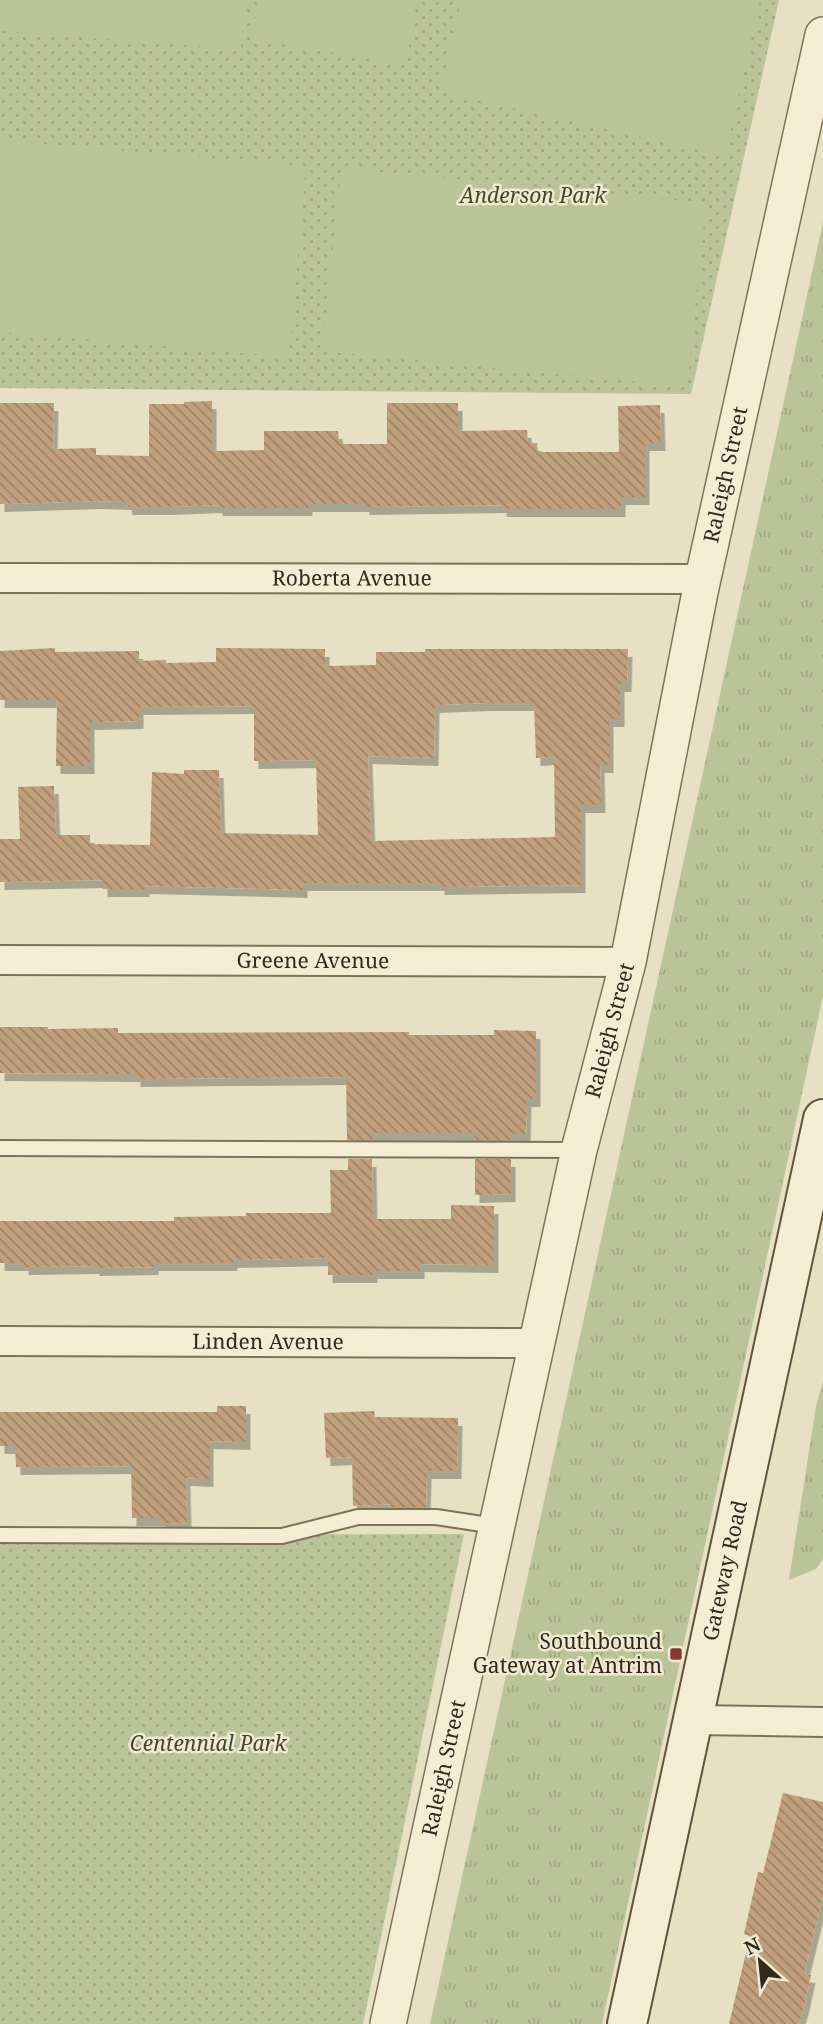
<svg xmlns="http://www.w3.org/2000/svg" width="823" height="2024" font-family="'Noto Serif',serif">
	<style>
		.grass { fill: url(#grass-tufts) }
		.park { fill: url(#park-dots) }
		.garden { fill: #bbc498 }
		.building { fill: url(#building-back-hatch); fill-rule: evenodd; filter: url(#shadow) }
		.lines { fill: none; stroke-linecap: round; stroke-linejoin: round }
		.service-casing { stroke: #7f725c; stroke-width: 18 }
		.minor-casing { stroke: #7f725c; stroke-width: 32 }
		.tertiary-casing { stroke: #7f725c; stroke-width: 38 }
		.secondary-casing { stroke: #61533f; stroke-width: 42 }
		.service { stroke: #f4edd4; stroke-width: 14 }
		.minor { stroke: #f4edd4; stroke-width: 28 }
		.tertiary { stroke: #f4edd4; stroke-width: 35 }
		.secondary { stroke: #f4edd4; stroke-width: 38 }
		.poi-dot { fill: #863a34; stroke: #f0ead1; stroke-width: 2.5 }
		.labels { text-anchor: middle; stroke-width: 5; stroke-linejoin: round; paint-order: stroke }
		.park-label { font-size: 21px; font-style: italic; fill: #3f4b27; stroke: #f0ead1 }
		.street-label { font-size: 21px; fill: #31291e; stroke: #f0ead1 }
		.poi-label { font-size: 21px; fill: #31291e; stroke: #f0ead1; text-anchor: end }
	</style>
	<defs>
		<pattern id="grass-tufts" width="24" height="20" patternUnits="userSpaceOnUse" patternTransform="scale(1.75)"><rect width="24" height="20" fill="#bbc498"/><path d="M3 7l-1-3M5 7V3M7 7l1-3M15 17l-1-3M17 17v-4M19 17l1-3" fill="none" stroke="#a1a883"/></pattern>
		<pattern id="park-dots" width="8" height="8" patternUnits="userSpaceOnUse" patternTransform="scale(1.75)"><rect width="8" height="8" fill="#bbc498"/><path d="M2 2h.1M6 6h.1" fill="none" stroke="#a1a883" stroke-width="1.8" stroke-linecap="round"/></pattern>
		<pattern id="building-back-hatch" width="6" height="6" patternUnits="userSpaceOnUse" patternTransform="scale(1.75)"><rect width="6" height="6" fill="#c19f7d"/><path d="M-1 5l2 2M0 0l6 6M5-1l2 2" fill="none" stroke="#9d8266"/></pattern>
		<filter id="shadow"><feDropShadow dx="4.5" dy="8" stdDeviation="0" flood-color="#0004"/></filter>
	</defs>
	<rect width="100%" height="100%" fill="#e7e0c3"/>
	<g class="grass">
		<path d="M 823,222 L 823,996 L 602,2024 L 430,2024 Z"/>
		<path d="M 823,1382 L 823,1559 L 816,1569 L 789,1580 L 816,1406 Z"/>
	</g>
	<g class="park">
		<path d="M 0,0 L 779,0 L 691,394 L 0,388 Z"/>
		<path d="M 464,1534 L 363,2024 L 0,2024 L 0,1535 Z"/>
	</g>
	<g class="garden">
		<path d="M 0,0 L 245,0 L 241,49 L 0,31 Z"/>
		<path d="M 258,0 L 417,0 L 406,65 L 251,39 Z"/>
		<path d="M 461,0 L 760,0 L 725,156 L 440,92 Z"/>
		<path d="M 0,140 L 306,166 L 289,357 L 0,332 Z"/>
		<path d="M 341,168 L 706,203 L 687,387 L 322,351 Z"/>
	</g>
	<g class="building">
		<path d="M 212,401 L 212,451 L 264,450 L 264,431 L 338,431 L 339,444 L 387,444 L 387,403 L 458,403 L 458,431 L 527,430 L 528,443 L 537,443 L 538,452 L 619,452 L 618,406 L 660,405 L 661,443 L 645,443 L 645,497 L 621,497 L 621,509 L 502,509 L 502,505 L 365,507 L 365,504 L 308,504 L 308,508 L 218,508 L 218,505 L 166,507 L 128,507 L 127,502 L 98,501 L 0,504 L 0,403 L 54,403 L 53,449 L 96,448 L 96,455 L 149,456 L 149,404 L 184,404 L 184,402 Z"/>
		<path d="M 55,648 L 55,652 L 139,651 L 139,661 L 166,660 L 166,663 L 216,662 L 216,648 L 325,649 L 325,666 L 376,665 L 376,652 L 425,652 L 425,649 L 628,649 L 627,684 L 620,684 L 620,719 L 609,719 L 609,765 L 600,765 L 601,805 L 581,805 L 581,885 L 440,887 L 440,883 L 303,883 L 303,890 L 145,886 L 145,889 L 103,889 L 103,880 L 0,882 L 0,839 L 20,839 L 18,787 L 54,786 L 56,835 L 90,835 L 90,844 L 150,845 L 152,772 L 184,774 L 184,770 L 219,770 L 221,833 L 318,835 L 316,760 L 254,761 L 254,706 L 139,707 L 139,721 L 90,722 L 90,766 L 56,766 L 57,700 L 0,700 L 0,651 ZM 486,703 L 534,703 L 536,758 L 554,757 L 555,837 L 371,841 L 368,756 L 434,758 L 435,705 Z"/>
		<path d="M 0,1027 L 48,1027 L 48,1029 L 118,1028 L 118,1033 L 409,1032 L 409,1035 L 494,1035 L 494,1030 L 536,1031 L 536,1099 L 527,1099 L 526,1134 L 510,1134 L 510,1140 L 475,1140 L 475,1133 L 372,1133 L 372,1140 L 347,1140 L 346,1077 L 136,1079 L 136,1074 L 0,1073 Z"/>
		<path d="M 348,1159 L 372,1159 L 373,1219 L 451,1219 L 451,1205 L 494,1206 L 494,1265 L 420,1264 L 420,1271 L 373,1271 L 373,1275 L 328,1275 L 328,1258 L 233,1260 L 233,1263 L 154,1263 L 154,1267 L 95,1268 L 95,1266 L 24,1267 L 24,1263 L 0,1263 L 0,1221 L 174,1221 L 174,1217 L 246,1216 L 246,1213 L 331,1213 L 330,1170 L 348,1170 Z"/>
		<path d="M 475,1159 L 511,1159 L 511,1194 L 475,1195 Z"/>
		<path d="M 217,1406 L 246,1406 L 246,1442 L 209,1441 L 209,1479 L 186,1478 L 187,1523 L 161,1524 L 161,1518 L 132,1518 L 131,1466 L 16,1467 L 15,1446 L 0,1446 L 0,1412 L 217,1412 Z"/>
		<path d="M 374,1411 L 375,1417 L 458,1418 L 457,1471 L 427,1471 L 426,1507 L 390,1507 L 391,1504 L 353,1506 L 352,1457 L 326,1458 L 324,1413 Z"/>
		<path d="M 783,1793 L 823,1802 L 823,1896 L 804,1974 L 811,1975 L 804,2007 L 799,2024 L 729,2024 L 750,1936 L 744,1934 L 758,1872 L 763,1873 Z"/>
	</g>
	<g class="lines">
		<g class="service-casing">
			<g id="service">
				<path d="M 0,1148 L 578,1150"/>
				<path d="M 0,1535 L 282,1536 L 358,1517 L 436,1517 L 495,1526"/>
			</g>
		</g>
		<g class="minor-casing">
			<g id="minor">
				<path id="s1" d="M 0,578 L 702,579"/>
				<path id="s2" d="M 0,960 L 628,962"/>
				<path id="s3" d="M 0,1341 L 537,1343"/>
				<path d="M 693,1720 L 823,1722"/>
			</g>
		</g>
		<g class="tertiary-casing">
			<g id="tertiary">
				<path id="s4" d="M 388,2024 L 579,1150 L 628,962 L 700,592 L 823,35"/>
			</g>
		</g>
		<g class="secondary-casing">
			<g id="secondary">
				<path id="s5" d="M 627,2024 L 823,1119"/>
			</g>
		</g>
		<use href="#service" class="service"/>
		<use href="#minor" class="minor"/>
		<use href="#tertiary" class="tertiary"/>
		<use href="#secondary" class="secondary"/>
	</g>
	<rect class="poi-dot" x="669" y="1647" width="14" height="14" rx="3.5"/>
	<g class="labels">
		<g class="park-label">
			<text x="533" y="203">Anderson Park</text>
			<text x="208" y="1751">Centennial Park</text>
		</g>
		<g class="street-label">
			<text dy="7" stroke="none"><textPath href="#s4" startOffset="1586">Raleigh Street</textPath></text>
			<text dy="7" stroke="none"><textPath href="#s1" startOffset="352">Roberta Avenue</textPath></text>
			<text dy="7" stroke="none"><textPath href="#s2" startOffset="313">Greene Avenue</textPath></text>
			<text dy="7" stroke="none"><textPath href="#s4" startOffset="1018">Raleigh Street</textPath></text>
			<text dy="7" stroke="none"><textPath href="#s3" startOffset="268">Linden Avenue</textPath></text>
			<text dy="7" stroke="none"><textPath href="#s5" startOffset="464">Gateway Road</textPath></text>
			<text dy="7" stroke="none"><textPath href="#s4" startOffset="262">Raleigh Street</textPath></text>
		</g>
		<g class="poi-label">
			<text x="662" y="1649">Southbound<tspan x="662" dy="24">Gateway at Antrim</tspan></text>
		</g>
	</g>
	<g transform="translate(760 1961) rotate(333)" stroke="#f0ead1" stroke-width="5" paint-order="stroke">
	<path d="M0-5L12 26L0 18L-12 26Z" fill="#31291e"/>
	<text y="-10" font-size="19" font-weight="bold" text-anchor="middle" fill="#31291e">N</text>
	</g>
</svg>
